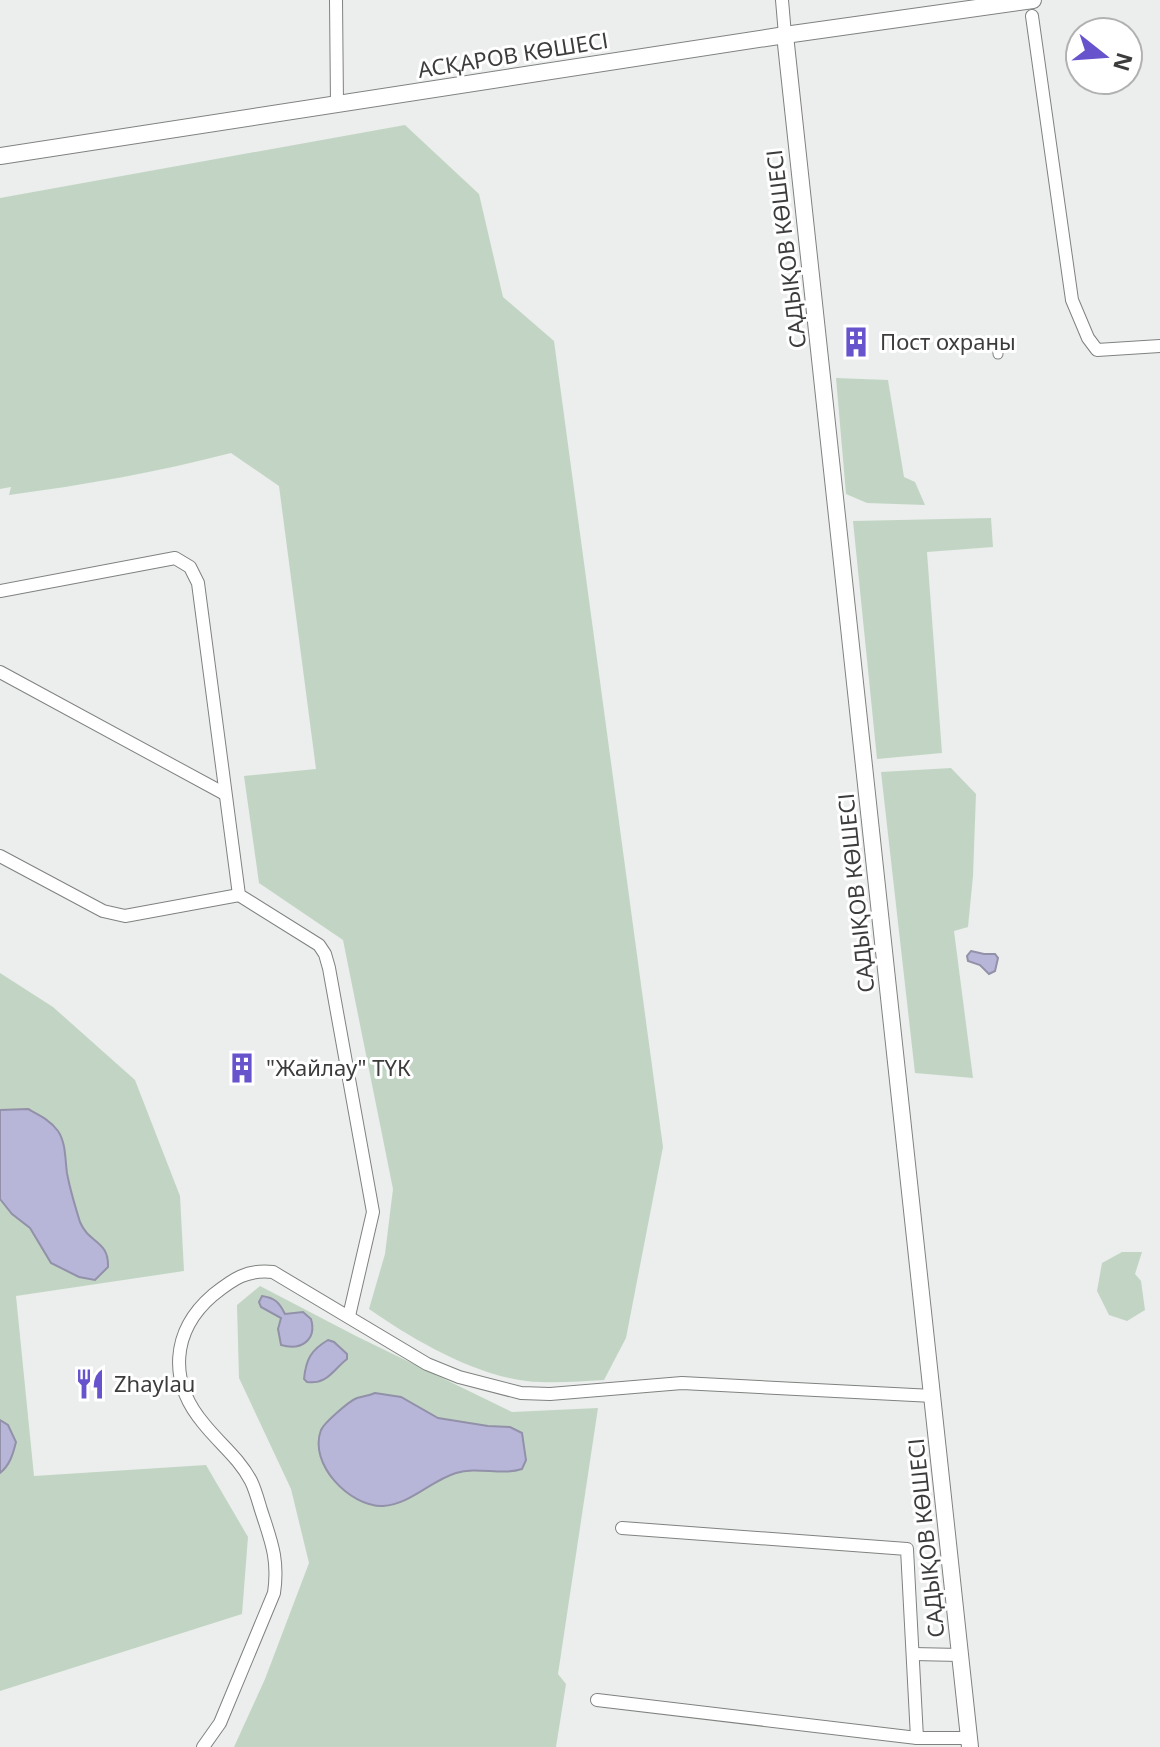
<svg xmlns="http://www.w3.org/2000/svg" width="1160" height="1747" font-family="'Noto Sans',sans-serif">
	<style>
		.green { fill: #c2d5c4 }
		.water { fill: #b7b6d8; stroke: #9291a9; stroke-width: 2 }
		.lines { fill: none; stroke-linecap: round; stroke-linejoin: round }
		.pedestrian-casing { stroke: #7f827f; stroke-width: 11 }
		.minor-casing { stroke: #7f827f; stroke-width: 14 }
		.tertiary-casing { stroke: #7f827f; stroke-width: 18 }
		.pedestrian { stroke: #fff; stroke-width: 9 }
		.minor { stroke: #fff; stroke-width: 12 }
		.tertiary { stroke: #fff; stroke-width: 16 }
		.labels { text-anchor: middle; stroke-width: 6; stroke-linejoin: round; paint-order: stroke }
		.street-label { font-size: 22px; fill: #3b3c3b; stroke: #fff }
		.poi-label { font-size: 22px; fill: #3b3c3b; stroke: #fff; text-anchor: start }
	</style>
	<rect width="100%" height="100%" fill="#ebeeec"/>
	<g class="green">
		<path d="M 405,125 L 479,194 L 503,297 L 554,341 L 663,1147 L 626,1338 L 604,1380 C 583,1381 562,1383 541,1382 C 483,1381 415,1341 369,1309 L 385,1254 L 393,1189 L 343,940 L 259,883 L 244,776 L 316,769 L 279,486 L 231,453 C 158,472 84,485 9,495 L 11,487 L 0,489 L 0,198 Z"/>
		<path d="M 836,378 L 888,380 L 904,477 L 915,482 L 925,505 L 867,503 L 846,494 Z"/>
		<path d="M 991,518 L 993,547 L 927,552 L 942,753 L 877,759 L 853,521 Z"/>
		<path d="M 951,768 L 976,794 L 973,876 L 968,927 L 954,931 L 973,1078 L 915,1073 L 881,772 Z"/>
		<path d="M 0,973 L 53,1007 L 135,1080 L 180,1196 L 184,1271 L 16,1296 L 34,1476 L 206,1465 L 248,1537 L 242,1614 L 0,1691 Z"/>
		<path d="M 1122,1252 L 1142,1252 L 1135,1274 L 1141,1281 L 1145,1310 L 1127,1321 L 1109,1315 L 1097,1291 L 1102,1263 Z"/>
		<path d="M 260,1286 L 356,1336 L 512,1412 L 598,1408 L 558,1674 L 566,1684 L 556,1747 L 234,1747 L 265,1679 L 309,1563 L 291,1489 L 239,1378 L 237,1305 Z"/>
	</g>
	<g class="water">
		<path d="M 971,951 L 984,954 L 995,954 L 998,958 L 995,971 L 989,974 L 980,965 L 968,961 L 967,956 Z"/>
		<path d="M 28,1109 C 39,1115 50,1120 58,1131 C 66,1143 65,1159 67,1173 C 70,1190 75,1206 80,1222 C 89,1244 109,1240 108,1267 L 95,1280 L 79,1277 L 51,1263 L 30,1228 L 12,1214 L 0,1199 L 0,1110 Z"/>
		<path d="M 262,1296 C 275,1298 279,1302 285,1314 L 303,1312 L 311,1319 C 317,1340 301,1351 281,1345 L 278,1329 L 281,1318 L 261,1307 L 259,1302 Z"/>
		<path d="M 328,1340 L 334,1342 L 347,1354 L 347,1359 C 333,1370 327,1385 307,1382 L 304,1379 C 306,1359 311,1350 328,1340 Z"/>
		<path d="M 375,1393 L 401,1397 L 438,1418 L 488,1426 L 510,1427 L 522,1433 L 526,1460 L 522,1469 C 501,1476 478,1466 456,1473 C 430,1481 411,1504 383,1506 C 350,1507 308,1464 321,1430 C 324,1423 349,1401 357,1398 C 363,1396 368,1396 375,1393 Z"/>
		<path d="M 0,1420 L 8,1425 L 16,1442 C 13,1454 10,1465 0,1473 Z"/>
	</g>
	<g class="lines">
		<g class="pedestrian-casing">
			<path id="pedestrian" d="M 998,348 L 998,354"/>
		</g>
		<g class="minor-casing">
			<g id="minor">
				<path d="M 336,0 L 337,104"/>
				<path d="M 782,0 L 785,35"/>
				<path d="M 1032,16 L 1072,300 L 1088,338 L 1097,350 L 1160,346"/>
				<path d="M 0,591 L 175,558 L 190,567 L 198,583 L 239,895 L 319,945 L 325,954 L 329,968 L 373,1212 L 349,1316"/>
				<path d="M 0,672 L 225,794"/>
				<path d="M 0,856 L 103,911 L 125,916 L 239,895"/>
				<path d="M 622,1528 L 907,1549 L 917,1738 L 969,1738"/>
				<path d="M 913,1654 L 960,1655"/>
				<path d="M 597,1700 L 917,1738"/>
				<path d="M 203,1747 L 220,1723 L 274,1593 C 279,1559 271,1541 261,1510 C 258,1500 255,1489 251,1481 C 239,1458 219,1443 204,1424 C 168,1382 171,1331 213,1295 C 233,1279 247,1269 273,1272 L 427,1364 L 459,1377 L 521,1393 L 550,1394 L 682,1383 L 933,1396"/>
			</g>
		</g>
		<g class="tertiary-casing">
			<g id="tertiary">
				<path d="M 785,35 L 970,1747"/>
				<path d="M 0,156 L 785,35 L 1033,0"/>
			</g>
		</g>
		<use href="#pedestrian" class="pedestrian"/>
		<use href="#minor" class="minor"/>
		<use href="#tertiary" class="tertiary"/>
	</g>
	<defs>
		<g id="building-bare" transform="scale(2.4)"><path d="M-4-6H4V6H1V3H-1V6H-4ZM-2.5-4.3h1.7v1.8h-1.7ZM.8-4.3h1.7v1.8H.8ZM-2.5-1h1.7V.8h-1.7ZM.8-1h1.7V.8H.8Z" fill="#6754cd" stroke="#fff" stroke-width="2.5" paint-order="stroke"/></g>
		<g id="restaurant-bare" transform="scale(2.4)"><path d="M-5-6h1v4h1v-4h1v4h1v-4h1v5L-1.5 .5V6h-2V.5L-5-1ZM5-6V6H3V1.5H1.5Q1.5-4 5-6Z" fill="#6754cd" stroke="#fff" stroke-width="2.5" paint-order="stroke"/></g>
	</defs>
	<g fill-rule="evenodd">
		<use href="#building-bare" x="856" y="342"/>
		<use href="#building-bare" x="242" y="1068"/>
		<use href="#restaurant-bare" x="90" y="1384"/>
	</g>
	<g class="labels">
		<g class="street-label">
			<text transform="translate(513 55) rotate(-9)" y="8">АСҚАРОВ КӨШЕСІ</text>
			<text transform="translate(786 249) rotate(-97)" y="8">САДЫҚОВ КӨШЕСІ</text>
			<text transform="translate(856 893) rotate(-96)" y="8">САДЫҚОВ КӨШЕСІ</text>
			<text transform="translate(926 1538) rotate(-96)" y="8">САДЫҚОВ КӨШЕСІ</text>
		</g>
		<g class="poi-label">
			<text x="880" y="350">Пост охраны</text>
			<text x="266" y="1076">"Жайлау" ТҮК</text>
			<text x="114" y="1392">Zhaylau</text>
		</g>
	</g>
	<g transform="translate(1104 56) rotate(107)"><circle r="38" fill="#ffffff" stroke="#b1b1b1" stroke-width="2"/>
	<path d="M0-6L14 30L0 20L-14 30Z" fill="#6754cd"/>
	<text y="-12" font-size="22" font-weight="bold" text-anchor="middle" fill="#3b3c3b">N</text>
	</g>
</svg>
